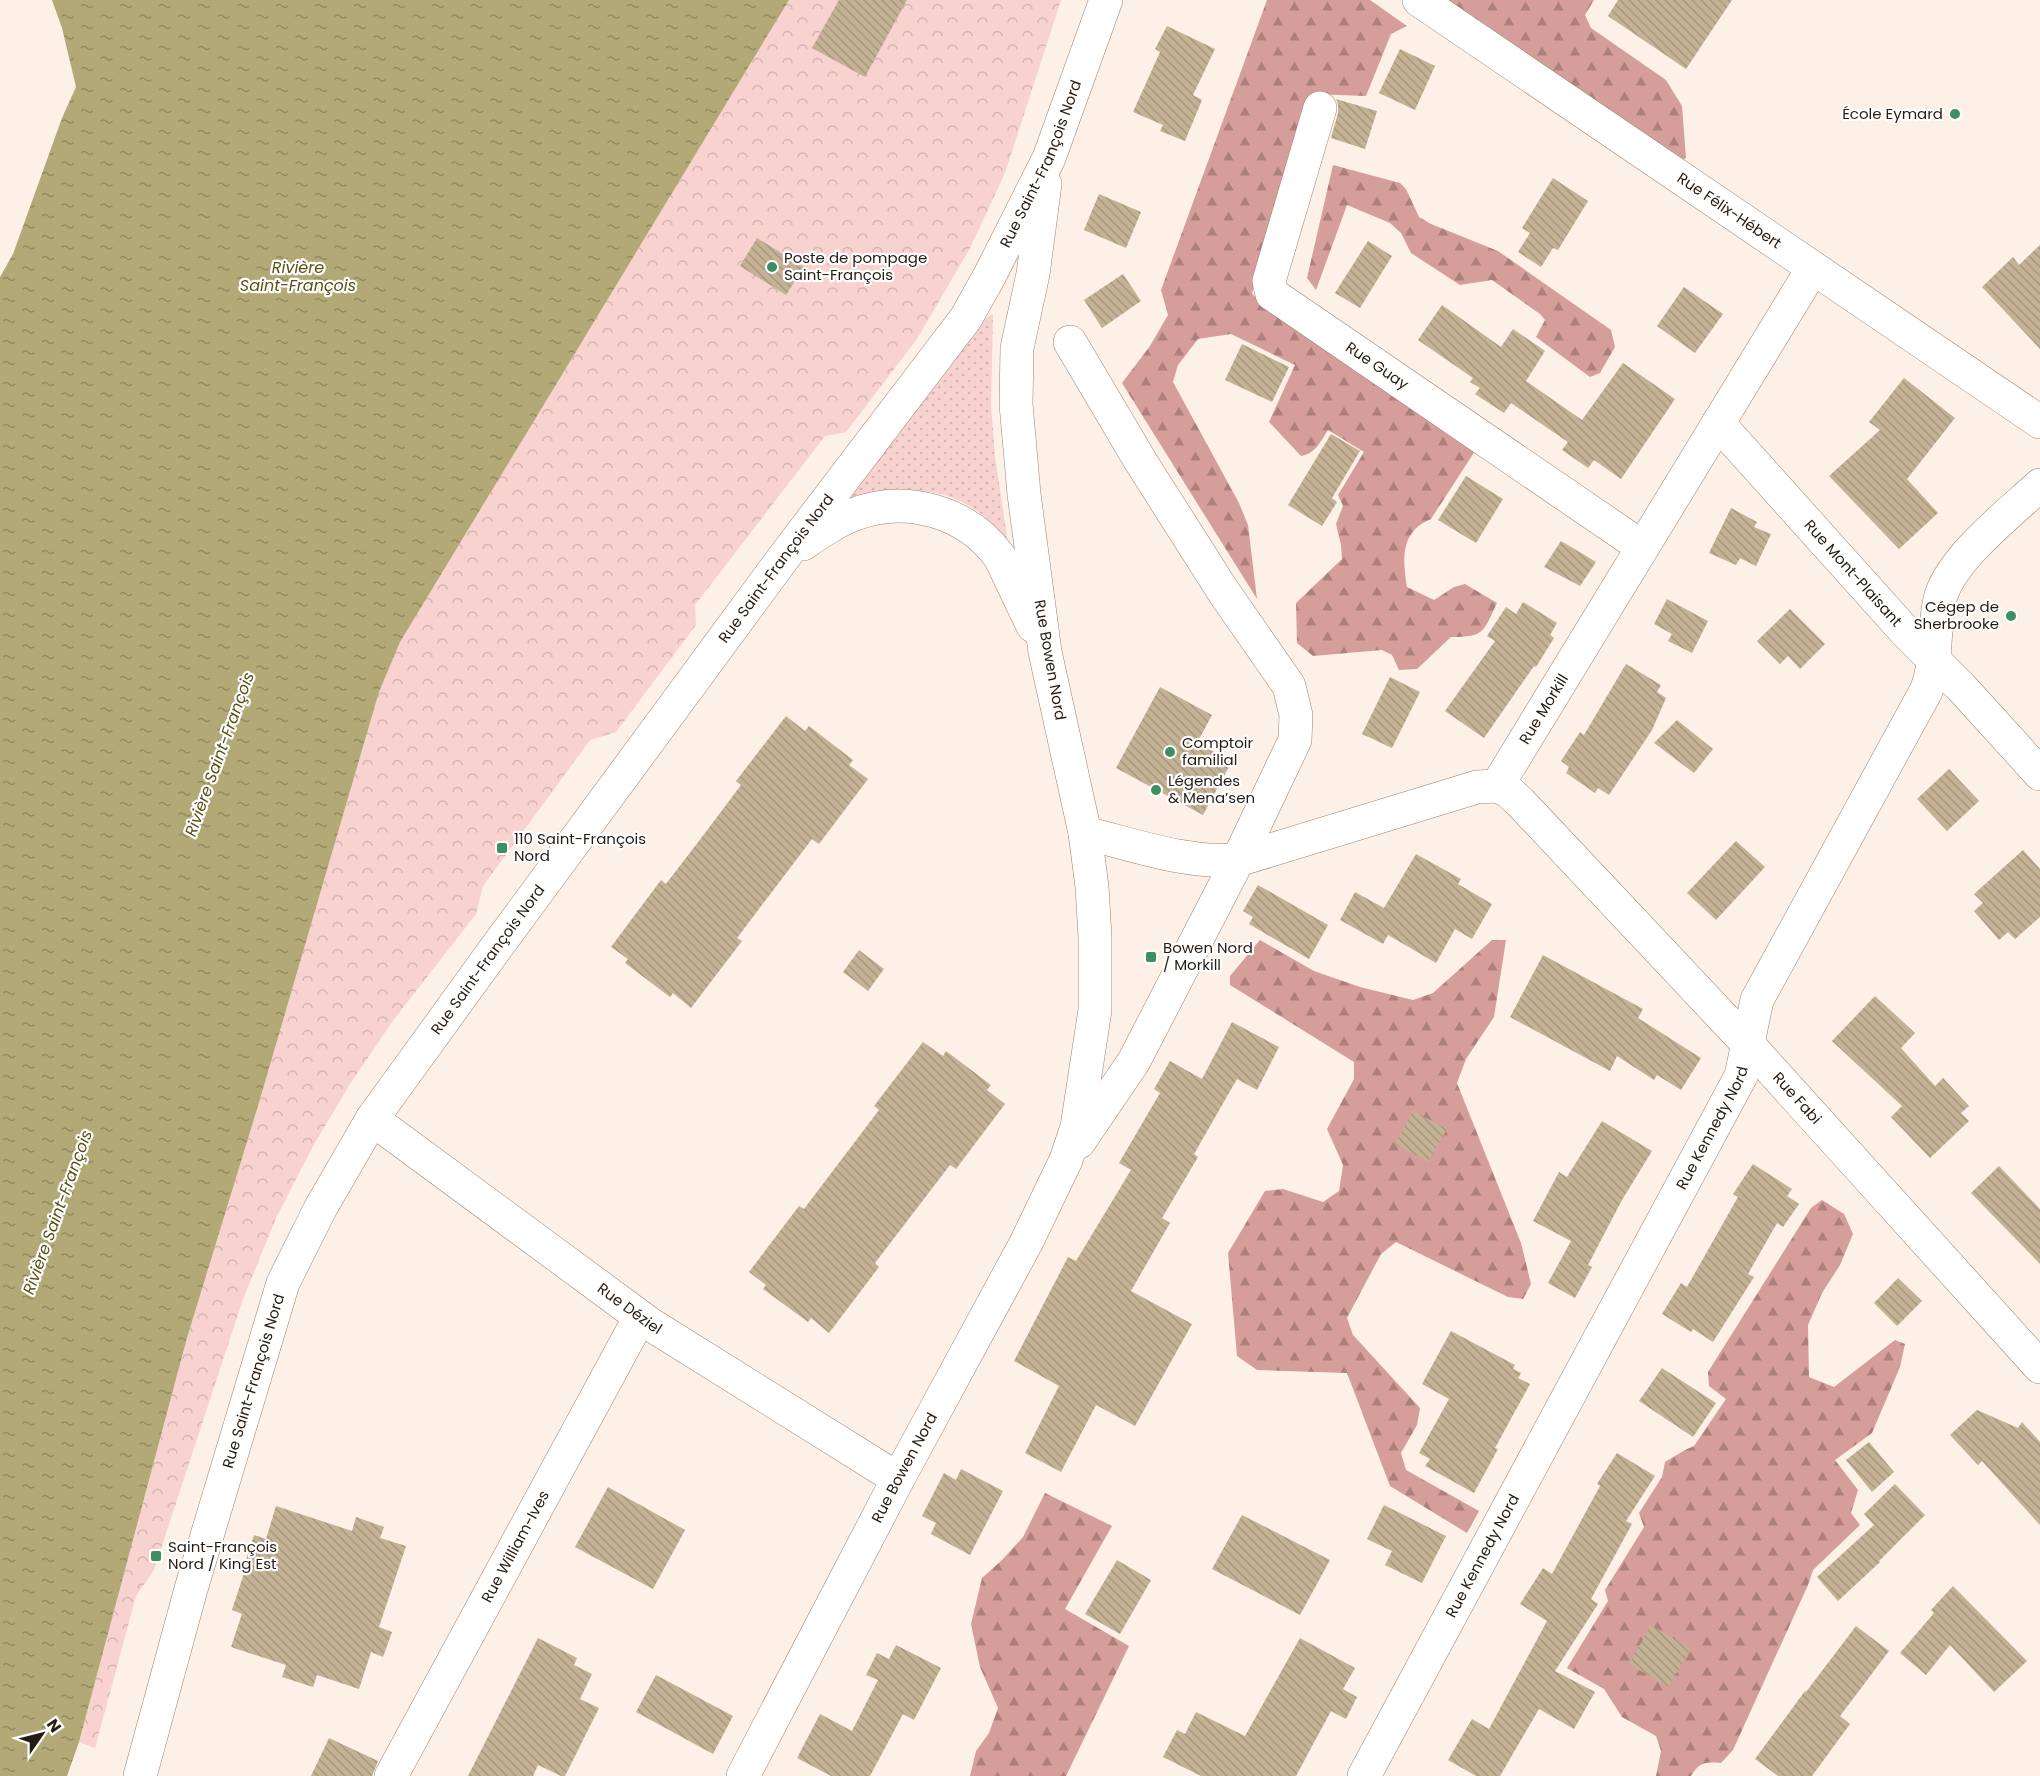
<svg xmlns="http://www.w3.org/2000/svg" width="2040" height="1776" font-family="Poppins,sans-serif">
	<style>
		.grass { fill: url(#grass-dots) }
		.forest { fill: url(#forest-firs) }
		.park { fill: url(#park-crowns) }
		.water { fill: url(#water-ripples) }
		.building { fill: url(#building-back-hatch) }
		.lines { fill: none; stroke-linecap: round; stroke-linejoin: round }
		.minor-casing { stroke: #9d826d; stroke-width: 34 }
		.minor { stroke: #fff; stroke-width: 33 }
		.poi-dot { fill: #3c8f60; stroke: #fff; stroke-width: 2 }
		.labels { text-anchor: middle; stroke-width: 4.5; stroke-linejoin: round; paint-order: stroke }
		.poi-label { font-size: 15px; fill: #261b13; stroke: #fff; text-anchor: start }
		.street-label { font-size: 15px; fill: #261b13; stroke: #fff }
		.water-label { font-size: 16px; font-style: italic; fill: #5a5013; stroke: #fff }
	</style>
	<defs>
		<pattern id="grass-dots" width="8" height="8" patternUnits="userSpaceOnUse" patternTransform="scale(1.5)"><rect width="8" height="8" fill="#f7d2cf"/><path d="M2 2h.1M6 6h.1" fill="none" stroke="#d4b4b1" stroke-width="1.8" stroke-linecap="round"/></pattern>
		<pattern id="forest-firs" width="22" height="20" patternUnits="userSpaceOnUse" patternTransform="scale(1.5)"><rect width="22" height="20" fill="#d69e9b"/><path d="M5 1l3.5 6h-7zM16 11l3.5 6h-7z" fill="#ad807d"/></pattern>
		<pattern id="park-crowns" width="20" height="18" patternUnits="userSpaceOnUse" patternTransform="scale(1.5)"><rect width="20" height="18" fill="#f7d2cf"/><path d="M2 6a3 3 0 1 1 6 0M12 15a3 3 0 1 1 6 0" fill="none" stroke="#d4b4b1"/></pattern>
		<pattern id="water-ripples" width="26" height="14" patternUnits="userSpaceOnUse" patternTransform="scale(1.5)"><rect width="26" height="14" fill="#b3a977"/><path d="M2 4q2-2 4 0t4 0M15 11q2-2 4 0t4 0" fill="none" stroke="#918960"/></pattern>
		<pattern id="building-back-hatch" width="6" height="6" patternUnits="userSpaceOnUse" patternTransform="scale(1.5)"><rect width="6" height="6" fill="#c4b294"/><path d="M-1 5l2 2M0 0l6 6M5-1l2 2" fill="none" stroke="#a8987f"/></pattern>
	</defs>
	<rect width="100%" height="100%" fill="#fcf0e7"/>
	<path class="grass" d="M 993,314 L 991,405 L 995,456 L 1007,538 C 998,530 990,520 980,513 C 934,480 897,491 847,502 L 986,318 Z"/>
	<g class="forest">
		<path d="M 1267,0 L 1370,0 L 1407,26 L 1391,34 L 1366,96 L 1311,94 L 1252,293 L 1263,306 L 1475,451 L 1431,519 C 1401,531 1402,558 1407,587 L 1434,600 L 1454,587 L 1465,584 L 1497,603 C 1483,632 1485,637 1451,637 L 1417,669 L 1399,670 L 1392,655 L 1382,650 L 1313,656 L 1297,643 L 1296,603 L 1342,559 L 1341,545 L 1336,524 L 1343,506 L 1338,495 L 1364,452 L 1328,430 C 1321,441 1315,454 1301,456 L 1269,422 L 1295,365 L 1231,334 L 1198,339 L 1178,365 L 1173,382 L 1239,503 L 1248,525 L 1257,599 L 1122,383 L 1150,346 L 1168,315 L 1161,290 Z"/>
		<path d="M 1448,0 L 1594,0 L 1585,15 L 1591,28 L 1666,80 L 1682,106 L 1686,158 L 1680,162 Z"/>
		<path d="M 1333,165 L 1400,183 L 1406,189 L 1419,217 L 1431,224 L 1498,251 L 1611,330 L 1615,347 L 1600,373 L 1590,377 L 1536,337 L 1545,320 L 1540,314 L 1492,280 L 1460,285 L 1411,253 L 1401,233 L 1390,223 L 1347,205 L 1316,290 L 1307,278 Z"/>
		<path d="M 1260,940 L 1314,971 L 1360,987 L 1413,1000 L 1433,993 L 1492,940 L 1506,940 L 1494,1017 L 1466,1059 L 1457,1083 L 1521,1243 L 1531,1284 L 1523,1299 L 1508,1297 L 1396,1242 L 1381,1254 L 1347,1318 L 1353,1335 L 1420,1408 L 1417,1425 L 1401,1453 L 1406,1470 L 1479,1511 L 1467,1533 L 1390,1486 L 1347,1373 L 1257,1370 L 1237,1356 L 1228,1253 L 1265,1191 L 1283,1189 L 1323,1202 L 1339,1191 L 1343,1165 L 1327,1129 L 1354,1079 L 1354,1062 L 1230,985 L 1230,976 Z"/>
		<path d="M 1822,1200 L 1844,1214 L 1853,1234 L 1840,1265 L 1822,1293 L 1808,1325 L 1809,1377 L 1834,1387 L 1895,1340 L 1905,1344 L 1900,1367 L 1872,1433 L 1835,1460 L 1858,1490 L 1851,1513 L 1860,1525 L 1813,1570 L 1808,1585 L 1733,1750 L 1721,1763 C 1706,1762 1699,1762 1691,1776 L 1656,1776 L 1661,1751 L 1656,1736 L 1622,1717 L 1604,1689 L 1567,1668 L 1608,1601 L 1605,1590 L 1644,1527 L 1639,1513 L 1662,1477 L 1665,1462 L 1685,1450 L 1694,1446 L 1726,1399 L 1709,1386 L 1708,1372 L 1811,1208 Z"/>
		<path d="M 1045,1493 L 1112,1526 L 1065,1609 L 1129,1646 L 1066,1776 L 970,1776 L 976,1751 L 989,1733 L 998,1708 L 980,1667 L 971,1624 L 982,1578 L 1002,1560 L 1023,1537 Z"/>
	</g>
	<path class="park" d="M 789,0 L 1061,0 L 1005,173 L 970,248 L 917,339 L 846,432 L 825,436 L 695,605 L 696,625 L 616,732 L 590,740 L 483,886 L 476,914 L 392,1022 L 350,1084 L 313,1146 L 276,1218 L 243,1299 L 154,1570 L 136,1596 L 95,1748 L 79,1742 L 187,1338 L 258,1106 L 379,692 L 400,641 Z"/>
	<path class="water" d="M 52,0 L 789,0 L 400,642 L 379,692 L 258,1106 L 187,1338 L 79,1742 L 67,1776 L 0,1776 L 0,277 L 13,254 L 62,118 L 76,87 L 62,28 Z"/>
	<g class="building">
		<path d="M 839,0 L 907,0 L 865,77 L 812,48 Z"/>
		<path d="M 1618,0 L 1732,0 L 1686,69 L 1608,16 Z"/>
		<path d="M 1167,26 L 1215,49 L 1193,95 L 1202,100 L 1185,141 L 1160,131 L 1163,125 L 1133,112 L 1160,52 L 1155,49 Z"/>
		<path d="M 1400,49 L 1435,66 L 1415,110 L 1379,93 Z"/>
		<path d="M 1336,99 L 1377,111 L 1365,149 L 1331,138 L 1338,113 L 1338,104 Z"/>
		<path d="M 1553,178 L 1588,201 L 1558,250 L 1553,248 L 1541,267 L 1518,252 L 1530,233 L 1522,228 Z"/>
		<path d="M 1099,194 L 1141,212 L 1126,248 L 1084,230 Z"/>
		<path d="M 757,238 L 804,267 L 786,295 L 740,266 Z"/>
		<path d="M 1368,241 L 1392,256 L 1360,308 L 1335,293 Z"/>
		<path d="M 2040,245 L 2040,349 L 1982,287 L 2013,257 L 2019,265 Z"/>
		<path d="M 1123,274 L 1141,301 L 1102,328 L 1084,300 Z"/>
		<path d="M 1684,287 L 1723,314 L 1695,353 L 1657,326 Z"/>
		<path d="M 1442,305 L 1501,347 L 1513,329 L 1545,351 L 1526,381 L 1582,420 L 1623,363 L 1675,399 L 1621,479 L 1594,460 L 1588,468 L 1562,450 L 1568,442 L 1511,403 L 1504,413 L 1475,394 L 1480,388 L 1470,382 L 1473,378 L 1418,340 Z"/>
		<path d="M 1242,344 L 1289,367 L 1272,402 L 1225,380 Z"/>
		<path d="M 1904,378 L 1955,418 L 1907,479 L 1938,513 L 1899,549 L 1829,476 L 1880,430 L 1869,422 Z"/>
		<path d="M 1331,434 L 1360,451 L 1332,498 L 1337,502 L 1322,526 L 1288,505 Z"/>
		<path d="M 1466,476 L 1503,499 L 1476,543 L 1438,520 Z"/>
		<path d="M 1731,508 L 1757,522 L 1754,527 L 1771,534 L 1756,566 L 1740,558 L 1736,565 L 1709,553 Z"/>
		<path d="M 1561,541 L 1596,562 L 1580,586 L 1544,567 Z"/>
		<path d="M 1667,599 L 1708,621 L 1692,653 L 1668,641 L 1672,634 L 1654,624 Z"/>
		<path d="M 1523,602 L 1557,623 L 1550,635 L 1554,638 L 1536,667 L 1534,666 L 1484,738 L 1445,711 L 1495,641 L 1487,636 L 1506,607 L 1516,614 Z"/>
		<path d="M 1790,609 L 1825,644 L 1800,669 L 1788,656 L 1780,664 L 1757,641 Z"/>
		<path d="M 1626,664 L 1661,685 L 1657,692 L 1666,698 L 1652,730 L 1609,795 L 1598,788 L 1595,793 L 1566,773 L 1569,767 L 1561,761 L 1580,732 L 1584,735 Z"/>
		<path d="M 1390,677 L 1420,692 L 1392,748 L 1362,734 Z"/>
		<path d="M 1160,687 L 1212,715 L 1197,743 L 1232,761 L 1203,815 L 1116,768 Z"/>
		<path d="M 786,716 L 805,731 L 809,726 L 853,760 L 849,765 L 868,779 L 819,844 L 812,839 L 737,938 L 742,941 L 691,1008 L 673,993 L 670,997 L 625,963 L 628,959 L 611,947 L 661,880 L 666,884 L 705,833 L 741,785 L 736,781 Z"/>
		<path d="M 1677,720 L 1713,749 L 1694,773 L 1654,743 Z"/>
		<path d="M 1949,769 L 1979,801 L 1947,831 L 1917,799 Z"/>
		<path d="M 1736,841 L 1765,867 L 1716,920 L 1687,893 Z"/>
		<path d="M 2023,850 L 2040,869 L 2040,917 L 2015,939 L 2008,932 L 1999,940 L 1974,911 L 1983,903 L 1974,894 Z"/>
		<path d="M 1416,854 L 1461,879 L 1458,884 L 1492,904 L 1472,939 L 1455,929 L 1436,963 L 1388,935 L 1383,944 L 1340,920 L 1355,892 L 1384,908 Z"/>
		<path d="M 1258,885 L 1328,925 L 1309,959 L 1249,924 L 1253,917 L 1243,911 Z"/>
		<path d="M 859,950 L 884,969 L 868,991 L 843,972 Z"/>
		<path d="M 1543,955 L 1643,1009 L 1638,1018 L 1701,1058 L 1681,1090 L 1657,1075 L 1654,1080 L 1617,1056 L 1610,1071 L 1510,1017 Z"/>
		<path d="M 1875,996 L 1915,1033 L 1901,1048 L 1935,1086 L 1943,1078 L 1969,1106 L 1961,1113 L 1969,1121 L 1930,1158 L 1891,1117 L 1902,1106 L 1832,1041 Z"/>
		<path d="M 1232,1022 L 1279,1047 L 1257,1090 L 1237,1079 L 1194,1154 L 1198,1157 L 1162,1218 L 1170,1223 L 1131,1291 L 1192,1324 L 1135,1426 L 1096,1405 L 1061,1472 L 1025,1453 L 1059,1386 L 1014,1361 L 1068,1257 L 1076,1261 L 1131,1170 L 1119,1163 L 1160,1093 L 1154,1089 L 1170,1061 L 1202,1079 Z"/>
		<path d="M 923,1042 L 943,1056 L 946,1051 L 991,1085 L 987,1090 L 1005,1104 L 956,1169 L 950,1165 L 875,1263 L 879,1267 L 829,1333 L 811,1318 L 808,1322 L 763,1289 L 766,1285 L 749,1272 L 799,1206 L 804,1209 L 879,1110 L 874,1106 Z"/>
		<path d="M 1413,1111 L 1447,1129 L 1428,1162 L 1395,1144 Z"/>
		<path d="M 1602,1121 L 1652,1151 L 1622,1200 L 1588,1265 L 1592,1267 L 1575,1298 L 1548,1283 L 1571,1241 L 1533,1221 L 1559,1172 L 1567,1177 Z"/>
		<path d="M 1753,1164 L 1792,1189 L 1787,1196 L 1799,1204 L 1783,1227 L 1777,1223 L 1748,1274 L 1754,1277 L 1713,1342 L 1693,1329 L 1691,1332 L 1662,1314 L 1681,1283 L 1687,1287 L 1738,1197 L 1733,1194 Z"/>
		<path d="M 1999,1166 L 2040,1209 L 2040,1264 L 1971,1193 Z"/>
		<path d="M 1898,1278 L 1922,1301 L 1897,1326 L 1874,1303 Z"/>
		<path d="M 1451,1331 L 1515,1365 L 1513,1369 L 1521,1373 L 1518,1378 L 1530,1384 L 1495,1448 L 1498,1449 L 1474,1493 L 1425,1466 L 1430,1459 L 1419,1453 L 1449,1399 L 1422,1384 Z"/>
		<path d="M 1662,1368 L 1716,1403 L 1693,1437 L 1639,1401 Z"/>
		<path d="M 1977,1410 L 2018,1428 L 2022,1422 L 2040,1442 L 2040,1525 L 1982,1461 L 1978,1465 L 1950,1435 Z"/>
		<path d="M 1869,1442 L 1894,1472 L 1872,1492 L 1846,1460 Z"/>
		<path d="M 1617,1453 L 1655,1476 L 1626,1521 L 1632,1524 L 1591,1599 L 1598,1604 L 1555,1671 L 1595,1692 L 1574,1729 L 1539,1709 L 1500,1776 L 1476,1776 L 1448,1760 L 1472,1719 L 1489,1729 L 1547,1621 L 1520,1604 L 1543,1568 L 1552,1574 L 1600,1486 L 1597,1484 Z"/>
		<path d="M 961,1469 L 1003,1491 L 970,1555 L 931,1534 L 936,1523 L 922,1516 L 944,1473 L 956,1480 Z"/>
		<path d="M 1895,1484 L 1925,1515 L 1879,1561 L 1880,1562 L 1838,1601 L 1817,1577 L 1874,1525 L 1864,1514 Z"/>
		<path d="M 608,1487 L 685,1530 L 653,1589 L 575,1547 Z"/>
		<path d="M 1384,1505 L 1446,1536 L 1422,1583 L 1385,1565 L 1392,1551 L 1367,1539 Z"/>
		<path d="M 276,1506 L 352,1531 L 356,1517 L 384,1527 L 380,1538 L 406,1546 L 379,1627 L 392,1632 L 383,1657 L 371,1652 L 359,1689 L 317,1675 L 313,1687 L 282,1677 L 286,1665 L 231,1647 L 242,1614 L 232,1610 L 246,1567 L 244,1566 L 254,1535 L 266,1539 Z"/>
		<path d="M 1242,1515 L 1330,1560 L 1300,1615 L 1212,1569 Z"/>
		<path d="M 1117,1560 L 1151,1580 L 1120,1634 L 1085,1614 Z"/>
		<path d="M 1953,1586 L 2027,1661 L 1994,1692 L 1950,1645 L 1926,1675 L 1900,1653 L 1934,1613 L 1931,1610 Z"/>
		<path d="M 1651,1625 L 1691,1649 L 1668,1687 L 1629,1664 Z"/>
		<path d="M 1856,1626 L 1889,1651 L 1840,1716 L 1850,1724 L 1812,1776 L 1778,1776 L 1755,1759 L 1805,1691 L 1806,1692 Z"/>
		<path d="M 538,1638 L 577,1658 L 574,1665 L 592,1674 L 580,1699 L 599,1708 L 565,1776 L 561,1776 L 538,1765 L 533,1776 L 468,1776 Z"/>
		<path d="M 1300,1638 L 1355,1668 L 1343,1689 L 1357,1697 L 1346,1719 L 1331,1711 L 1296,1776 L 1201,1776 L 1163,1757 L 1177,1730 L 1185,1734 L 1196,1712 L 1245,1736 Z"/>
		<path d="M 896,1645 L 941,1668 L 914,1720 L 903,1714 L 870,1776 L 831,1776 L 797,1758 L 820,1714 L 852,1731 L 878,1680 L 866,1675 L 877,1653 L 889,1659 Z"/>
		<path d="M 656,1675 L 733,1716 L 713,1754 L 636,1712 Z"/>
		<path d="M 329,1738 L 378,1761 L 372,1776 L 311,1776 Z"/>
	</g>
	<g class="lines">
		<g class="minor-casing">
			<g id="minor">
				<path id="s1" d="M 1419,0 L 2040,422"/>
				<path id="s2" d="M 1320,108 L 1269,281 L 1272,294 L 1642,547"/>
				<path d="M 1070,342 L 1141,462 L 1223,591 L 1289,686 L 1296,715 L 1295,740 L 1238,860 L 1134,1061 L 1079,1142"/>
				<path id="s3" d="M 1718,423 L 1903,629 L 1961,687 L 2040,774"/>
				<path d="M 803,544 C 819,533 836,521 855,514 C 906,495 966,511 999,556 C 1003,562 1006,570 1009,576 C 1017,593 1025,610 1033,626"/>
				<path id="s4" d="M 1497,786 L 1508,791 L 1520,802 L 1747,1043 L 2040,1367"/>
				<path id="s5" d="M 1085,833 C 1135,845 1186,864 1238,860 L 1477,787 L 1497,786 L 1813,268"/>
				<path id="s6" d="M 372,1119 L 650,1324 L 898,1479"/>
				<path id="s7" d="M 140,1776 L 191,1589 L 283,1283 L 320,1209 L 372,1119 L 493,952 L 784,557 L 966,318 L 990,275 L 1049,158 L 1106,0"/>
				<path id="s8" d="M 391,1776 L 640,1317"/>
				<path id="s9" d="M 743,1776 L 898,1479 L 1026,1243 L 1066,1160 L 1077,1127 L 1095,1010 L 1095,937 L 1092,887 L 1085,833 L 1045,652 L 1024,494 L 1016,404 L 1017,348 L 1033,274 L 1045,184"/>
				<path id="s10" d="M 1364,1776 L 1741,1076 L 1757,1000 L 1926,691 C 1938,661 1933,630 1940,599 C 1950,559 2010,513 2040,485"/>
			</g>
		</g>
		<use href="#minor" class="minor"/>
	</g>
	<g class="poi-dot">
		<circle cx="1955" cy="114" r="6"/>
		<circle cx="772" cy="267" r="6"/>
		<circle cx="2011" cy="616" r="6"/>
		<circle cx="1170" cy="752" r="6"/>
		<circle cx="1156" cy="790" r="6"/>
		<rect x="496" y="842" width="12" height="12" rx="3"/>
		<rect x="1145" y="951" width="12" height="12" rx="3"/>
		<rect x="150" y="1550" width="12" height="12" rx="3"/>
	</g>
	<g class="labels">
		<g class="poi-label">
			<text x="1943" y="119" text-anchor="end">École Eymard</text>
			<text x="784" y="263">Poste de pompage<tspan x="784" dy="17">Saint-François</tspan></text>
			<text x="1999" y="612" text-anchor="end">Cégep de<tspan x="1999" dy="17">Sherbrooke</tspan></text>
			<text x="1182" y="748">Comptoir<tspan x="1182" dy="17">familial</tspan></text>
			<text x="1168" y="786">Légendes<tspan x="1168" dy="17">&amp; Mena’sen</tspan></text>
			<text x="514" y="844">110 Saint-François<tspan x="514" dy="17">Nord</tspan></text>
			<text x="1163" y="953">Bowen Nord<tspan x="1163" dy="17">/ Morkill</tspan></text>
			<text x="168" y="1552">Saint-François<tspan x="168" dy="17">Nord / King Est</tspan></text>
		</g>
		<g class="street-label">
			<text dy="5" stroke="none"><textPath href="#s7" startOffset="1869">Rue Saint-François Nord</textPath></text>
			<text dy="5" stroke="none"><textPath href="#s1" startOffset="375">Rue Félix-Hébert</textPath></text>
			<text dy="5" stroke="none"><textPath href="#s2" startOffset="321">Rue Guay</textPath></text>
			<text dy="5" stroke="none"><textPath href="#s7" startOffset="1383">Rue Saint-François Nord</textPath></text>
			<text dy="5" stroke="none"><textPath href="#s3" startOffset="202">Rue Mont-Plaisant</textPath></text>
			<text transform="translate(1050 660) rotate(80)" y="5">Rue Bowen Nord</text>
			<text dy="5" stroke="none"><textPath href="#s5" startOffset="516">Rue Morkill</textPath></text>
			<text dy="5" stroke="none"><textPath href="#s7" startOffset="897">Rue Saint-François Nord</textPath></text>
			<text dy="5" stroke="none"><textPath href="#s4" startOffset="434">Rue Fabi</textPath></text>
			<text dy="5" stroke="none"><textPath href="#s10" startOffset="736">Rue Kennedy Nord</textPath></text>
			<text dy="5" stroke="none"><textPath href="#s6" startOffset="320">Rue Déziel</textPath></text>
			<text dy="5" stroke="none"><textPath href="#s7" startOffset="411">Rue Saint-François Nord</textPath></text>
			<text dy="5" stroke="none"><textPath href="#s9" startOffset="348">Rue Bowen Nord</textPath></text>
			<text dy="5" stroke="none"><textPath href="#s8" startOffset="261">Rue William-Ives</textPath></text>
			<text dy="5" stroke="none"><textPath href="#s10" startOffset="250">Rue Kennedy Nord</textPath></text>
		</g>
		<g class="water-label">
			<text x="298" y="273">Rivière<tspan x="298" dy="18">Saint-François</tspan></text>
			<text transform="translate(219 754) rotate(-70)" y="6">Rivière Saint-François</text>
			<text transform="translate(57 1212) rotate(-70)" y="6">Rivière Saint-François</text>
		</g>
	</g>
	<g transform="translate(42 1734) rotate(55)" stroke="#ffffff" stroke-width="4.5" paint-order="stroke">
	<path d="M0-4.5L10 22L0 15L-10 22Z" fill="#261b13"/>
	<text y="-9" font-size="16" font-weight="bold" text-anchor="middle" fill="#261b13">N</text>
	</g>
</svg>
